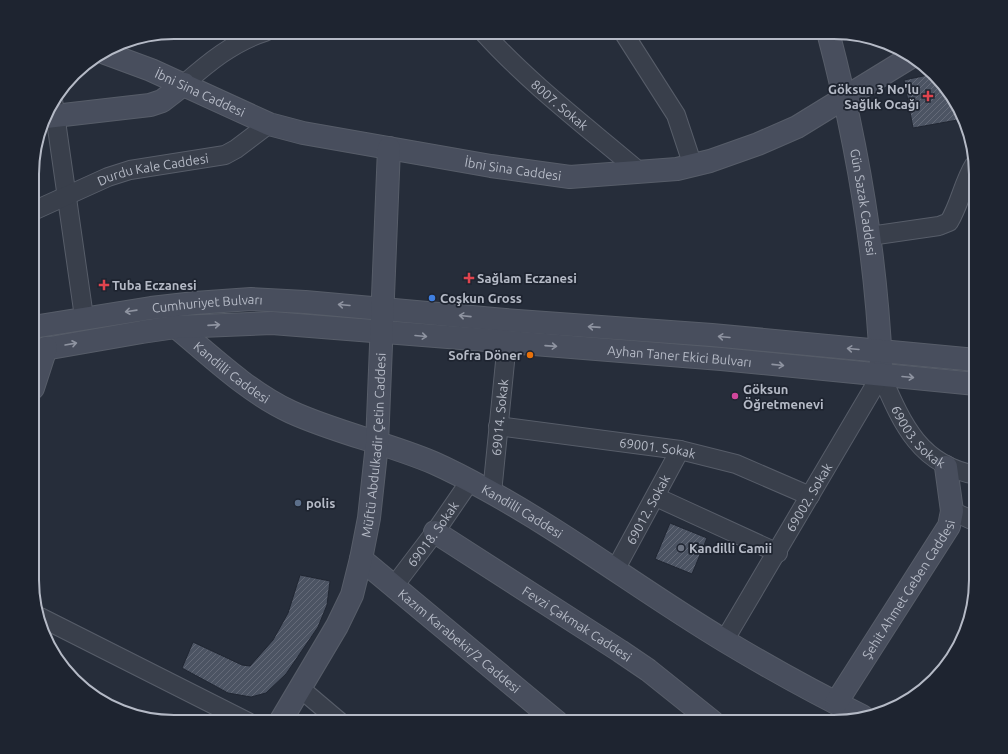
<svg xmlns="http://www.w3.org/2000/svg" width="1008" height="754" font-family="Ubuntu,sans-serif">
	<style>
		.building { fill: url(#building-hatch); stroke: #202632 }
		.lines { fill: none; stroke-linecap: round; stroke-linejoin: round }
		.street-casing { stroke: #575d69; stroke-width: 20 }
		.secondary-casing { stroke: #575d69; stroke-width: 24 }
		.street { stroke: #393f4b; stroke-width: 18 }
		.secondary { stroke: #484e5d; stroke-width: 22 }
		.oneway { stroke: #8f94a1 }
		.health-dot { fill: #e0444e; stroke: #1e2430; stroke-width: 1.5 }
		.shop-dot { fill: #3f7fe0; stroke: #1e2430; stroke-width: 1.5 }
		.food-dot { fill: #e8710a; stroke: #1e2430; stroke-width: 1.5 }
		.hotel-dot { fill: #d1479c; stroke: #1e2430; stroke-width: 1.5 }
		.service-dot { fill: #5c6f8a; stroke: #1e2430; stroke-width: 1.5 }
		.worship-dot { fill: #6b7280; stroke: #1e2430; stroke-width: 1.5 }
		.labels { text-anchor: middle; stroke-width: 3.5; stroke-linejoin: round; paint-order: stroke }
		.poi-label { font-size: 13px; font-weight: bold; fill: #b5bac6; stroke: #1e2430; text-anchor: start }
		.street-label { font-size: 13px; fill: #b5bac6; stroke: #1e2430 }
		.rim { fill: none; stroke: #b5bac6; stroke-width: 2 }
	</style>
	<defs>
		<pattern id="building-hatch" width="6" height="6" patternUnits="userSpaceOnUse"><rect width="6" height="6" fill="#4c5463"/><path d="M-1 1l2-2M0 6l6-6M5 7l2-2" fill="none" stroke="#646a78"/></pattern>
	</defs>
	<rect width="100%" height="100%" fill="#262d3a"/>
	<g class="building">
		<path d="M 933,74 L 961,112 L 963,119 L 913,128 L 904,80 Z"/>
		<path d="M 670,523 L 707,538 L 692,574 L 655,559 Z"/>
		<path d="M 300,575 L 330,581 L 327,605 L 318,627 L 286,674 L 266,693 L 251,697 L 228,693 L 182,668 L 193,642 L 242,665 L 250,666 L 273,640 L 288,613 Z"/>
	</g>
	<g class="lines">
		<g class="street-casing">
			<g id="street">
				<path id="s1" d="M 483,32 C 530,84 587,127 641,173"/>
				<path d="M 623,32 L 676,115 L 693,166"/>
				<path d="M 184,84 C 208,63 233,42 265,32"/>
				<path d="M 53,100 L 84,317"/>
				<path id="s2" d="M 33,211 L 108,177 L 130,170 L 225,155 L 236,149 L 269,124"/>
				<path d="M 870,236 L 939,226 L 949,222 C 960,204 963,183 974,165"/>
				<path id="s3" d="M 881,375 C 902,423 919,465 976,475"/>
				<path id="s4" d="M 498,426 L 680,450 L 736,464 L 810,496"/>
				<path id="s5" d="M 492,493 L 507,342"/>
				<path d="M 656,497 L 778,553"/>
				<path d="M 952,511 L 976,522"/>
				<path id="s6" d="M 615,570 L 680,450"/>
				<path id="s7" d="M 394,586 L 435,532 L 470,481"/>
				<path d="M 40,617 L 248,722"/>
				<path id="s8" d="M 724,641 L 881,375"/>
				<path d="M 301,689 L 340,722"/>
			</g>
		</g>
		<g class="secondary-casing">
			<g id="secondary">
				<path id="s9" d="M 828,32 C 857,142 876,253 881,366"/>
				<path id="s10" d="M 105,53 L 151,70 L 269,124 L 303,133 L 491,166 L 570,177 L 677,169 L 710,161 L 758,144 L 797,127 L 911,57"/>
				<path d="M 46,117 L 150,105 L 162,101 L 184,84"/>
				<path id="s11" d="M 33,327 L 151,308 L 195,303 L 251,299 L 305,302 L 505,320 L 712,335 L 976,360"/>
				<path id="s12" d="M 176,327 C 212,357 248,392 291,412 C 337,433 387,443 434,463 C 452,471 469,480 487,490 C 569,535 645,593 725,641 C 770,668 815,693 862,716"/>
				<path id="s13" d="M 33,351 L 142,332 L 176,327 L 272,323 L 721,359 L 976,384"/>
				<path d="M 33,388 L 46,348"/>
				<path id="s14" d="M 435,532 L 620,651 L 648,670 L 713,722"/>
				<path id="s15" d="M 361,559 L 557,722"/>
				<path id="s16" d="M 836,703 L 949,526 L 952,511 L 946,467"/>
				<path id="s17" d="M 280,722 L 337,626 L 352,595 L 361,559 L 369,518 L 377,444 L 389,148"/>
			</g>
		</g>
		<use href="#street" class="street"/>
		<use href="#secondary" class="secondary"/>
	</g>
	<defs><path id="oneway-shaft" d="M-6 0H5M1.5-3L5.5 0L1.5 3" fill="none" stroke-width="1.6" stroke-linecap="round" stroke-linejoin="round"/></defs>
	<g class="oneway">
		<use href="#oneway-shaft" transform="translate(344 305) rotate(-175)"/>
		<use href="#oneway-shaft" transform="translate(131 311) rotate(172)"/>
		<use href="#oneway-shaft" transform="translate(465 316) rotate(-174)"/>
		<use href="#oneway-shaft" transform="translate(214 325) rotate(-4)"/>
		<use href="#oneway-shaft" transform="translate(594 327) rotate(-176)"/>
		<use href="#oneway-shaft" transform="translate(421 336) rotate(5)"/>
		<use href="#oneway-shaft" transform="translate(724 337) rotate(-175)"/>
		<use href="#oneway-shaft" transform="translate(71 344) rotate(-10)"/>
		<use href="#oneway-shaft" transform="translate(551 346) rotate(4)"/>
		<use href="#oneway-shaft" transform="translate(853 349) rotate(-175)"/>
		<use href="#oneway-shaft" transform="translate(778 365) rotate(6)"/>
		<use href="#oneway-shaft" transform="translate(908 377) rotate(5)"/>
	</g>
	<g class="health-dot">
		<path d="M926 90h4v4h4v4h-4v4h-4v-4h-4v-4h4z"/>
		<path d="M467 272h4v4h4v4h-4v4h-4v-4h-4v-4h4z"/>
		<path d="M102 279h4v4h4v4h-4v4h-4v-4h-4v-4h4z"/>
	</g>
	<circle class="shop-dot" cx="432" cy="298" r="4"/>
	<circle class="food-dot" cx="530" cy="355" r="4"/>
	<circle class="hotel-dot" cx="735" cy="396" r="4"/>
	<circle class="service-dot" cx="298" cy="503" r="4"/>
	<circle class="worship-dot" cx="681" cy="548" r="4"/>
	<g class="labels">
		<g class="poi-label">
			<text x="919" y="94" text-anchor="end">Göksun 3 No'lu<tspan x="919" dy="15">Sağlık Ocağı</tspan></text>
			<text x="477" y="283">Sağlam Eczanesi</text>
			<text x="112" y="290">Tuba Eczanesi</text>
			<text x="440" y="303">Coşkun Gross</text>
			<text x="522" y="360" text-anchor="end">Sofra Döner</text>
			<text x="743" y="394">Göksun<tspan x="743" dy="15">Öğretmenevi</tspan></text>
			<text x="306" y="508">polis</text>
			<text x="689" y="553">Kandilli Camii</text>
		</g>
		<g class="street-label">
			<text dy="5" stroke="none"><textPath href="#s10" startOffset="103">İbni Sina Caddesi</textPath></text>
			<text dy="5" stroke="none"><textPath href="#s1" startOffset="106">8007. Sokak</textPath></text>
			<text dy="5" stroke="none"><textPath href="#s10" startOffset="427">İbni Sina Caddesi</textPath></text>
			<text dy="5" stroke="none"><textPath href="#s2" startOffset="128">Durdu Kale Caddesi</textPath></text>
			<text dy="5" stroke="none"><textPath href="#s9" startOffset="174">Gün Sazak Caddesi</textPath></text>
			<text dy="5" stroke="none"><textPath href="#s11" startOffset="176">Cumhuriyet Bulvarı</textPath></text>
			<text dy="5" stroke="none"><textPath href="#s13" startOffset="650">Ayhan Taner Ekici Bulvarı</textPath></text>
			<text dy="5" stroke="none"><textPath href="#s12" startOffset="72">Kandilli Caddesi</textPath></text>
			<text dy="5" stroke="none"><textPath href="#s5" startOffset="76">69014. Sokak</textPath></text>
			<text dy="5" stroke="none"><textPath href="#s3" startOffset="73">69003. Sokak</textPath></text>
			<text dy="5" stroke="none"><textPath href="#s17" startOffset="298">Müftü Abdulkadir Çetin Caddesi</textPath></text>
			<text dy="5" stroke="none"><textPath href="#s4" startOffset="161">69001. Sokak</textPath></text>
			<text dy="5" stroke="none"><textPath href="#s8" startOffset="167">69002. Sokak</textPath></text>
			<text dy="5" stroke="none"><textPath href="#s6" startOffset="69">69012. Sokak</textPath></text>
			<text dy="5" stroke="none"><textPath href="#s12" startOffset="396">Kandilli Caddesi</textPath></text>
			<text dy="5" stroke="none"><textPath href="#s7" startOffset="65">69018. Sokak</textPath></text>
			<text dy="5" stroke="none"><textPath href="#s16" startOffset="135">Şehit Ahmet Geben Caddesi</textPath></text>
			<text dy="5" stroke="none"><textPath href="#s14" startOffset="169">Fevzi Çakmak Caddesi</textPath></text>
			<text dy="5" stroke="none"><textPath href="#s15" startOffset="128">Kazım Karabekir/2 Caddesi</textPath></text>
		</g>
	</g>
	<path d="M0 0H1008V754H0ZM174 39H834A135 135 0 0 1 969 174V580A135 135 0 0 1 834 715H174A135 135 0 0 1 39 580V174A135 135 0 0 1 174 39Z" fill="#1e2430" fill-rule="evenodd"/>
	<path class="rim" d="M174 39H834A135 135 0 0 1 969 174V580A135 135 0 0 1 834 715H174A135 135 0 0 1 39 580V174A135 135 0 0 1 174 39Z"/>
</svg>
